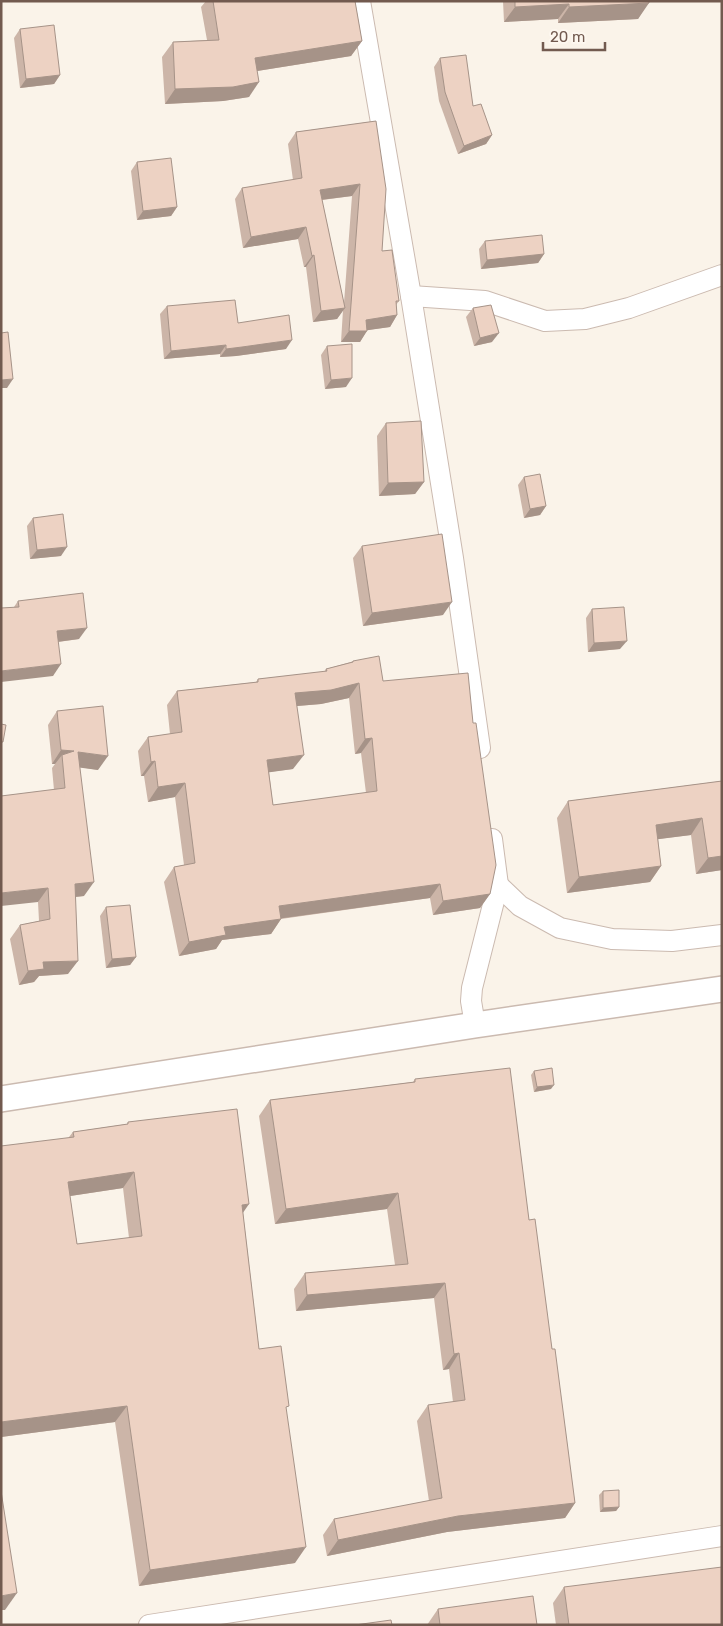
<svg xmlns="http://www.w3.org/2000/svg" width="723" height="1626" font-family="Rubik,sans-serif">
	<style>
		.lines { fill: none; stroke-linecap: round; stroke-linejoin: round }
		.minor-casing { stroke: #cbbab0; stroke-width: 22 }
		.tertiary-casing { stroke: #cbbab0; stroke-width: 28 }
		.minor { stroke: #fff; stroke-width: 20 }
		.tertiary { stroke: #fff; stroke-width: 25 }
		.wall { fill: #ccb5a8; fill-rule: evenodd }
		.shaded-wall { fill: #a69388 }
		.building { fill: #edd2c3; stroke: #a69388; fill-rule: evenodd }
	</style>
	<rect width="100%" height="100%" fill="#faf3e9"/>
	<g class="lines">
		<g class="minor-casing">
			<g id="minor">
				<path d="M 360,1 L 411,296 L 453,558 L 480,748"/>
				<path d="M 411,296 L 485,301 L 545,321 L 585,319 L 629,308 L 722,275"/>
				<path d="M 498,885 L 520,906 L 560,928 L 612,939 L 672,941 L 722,935"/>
				<path d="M 475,1025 L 471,1001 L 472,988 L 498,885 L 492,839"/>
				<path d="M 149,1625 L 722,1536"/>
			</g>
		</g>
		<g class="tertiary-casing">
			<path id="tertiary" d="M 1,1099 L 475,1025 L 722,989"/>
		</g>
		<use href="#minor" class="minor"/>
		<use href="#tertiary" class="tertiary"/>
	</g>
	<g class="wall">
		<path d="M 206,1 L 355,1 L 362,41 L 351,56 L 257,71 L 249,97 L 223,101 L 165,104 L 162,57 L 173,42 L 207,40 L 201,7 Z"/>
		<path d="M 503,1 L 649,1 L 638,19 L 558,23 L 558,19 L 504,22 Z"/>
		<path d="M 20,29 L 60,75 L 54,84 L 20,88 L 14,38 Z"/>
		<path d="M 440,58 L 492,135 L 486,144 L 458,154 L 439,101 L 434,67 Z"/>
		<path d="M 376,121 L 382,251 L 399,301 L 396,305 L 397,315 L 390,327 L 367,330 L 360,342 L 341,342 L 343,310 L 337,319 L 313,322 L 306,267 L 304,267 L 298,239 L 243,248 L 235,199 L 242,188 L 293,180 L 288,144 L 296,132 ZM 352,196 L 344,303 L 322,200 Z"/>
		<path d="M 137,162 L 177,207 L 171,216 L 137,220 L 131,171 Z"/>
		<path d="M 485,241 L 544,254 L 538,263 L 481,269 L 479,249 Z"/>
		<path d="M 167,306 L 238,323 L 286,349 L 236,356 L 220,357 L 220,354 L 164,359 L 160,314 Z"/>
		<path d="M 473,308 L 492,342 L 474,346 L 466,317 Z"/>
		<path d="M 327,346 L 346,387 L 325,389 L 321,355 Z"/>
		<path d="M 386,423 L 424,482 L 415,494 L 379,496 L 377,436 Z"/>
		<path d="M 524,477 L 546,506 L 540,515 L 524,518 L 518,485 Z"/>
		<path d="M 33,518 L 61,556 L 30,559 L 27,526 Z"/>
		<path d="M 362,546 L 443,615 L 363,626 L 353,558 Z"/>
		<path d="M 18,601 L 79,639 L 58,642 L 53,676 L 14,607 Z"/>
		<path d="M 592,609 L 620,649 L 588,652 L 586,618 Z"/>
		<path d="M 353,661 L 383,681 L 490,894 L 480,908 L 433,915 L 430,898 L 281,919 L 271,934 L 222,940 L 216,949 L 179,956 L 164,882 L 174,867 L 184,865 L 175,797 L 148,802 L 144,776 L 141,776 L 138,751 L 148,737 L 170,734 L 167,705 L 177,691 L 256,682 L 258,679 L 324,672 L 326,669 L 351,662 ZM 349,698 L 355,754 L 361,753 L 366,793 L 273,805 L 269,772 L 293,769 L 297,706 L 321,704 Z"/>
		<path d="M 57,711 L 98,770 L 80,767 L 84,896 L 75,897 L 68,974 L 39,976 L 34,982 L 19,985 L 10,939 L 20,925 L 39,921 L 38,902 L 54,790 L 52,768 L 55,764 L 52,764 L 48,725 Z"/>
		<path d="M 722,781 L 722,870 L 696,874 L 691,835 L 658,839 L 661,866 L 650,882 L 567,893 L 557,818 L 568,801 Z"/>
		<path d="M 106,907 L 136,957 L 130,965 L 106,968 L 100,916 Z"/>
		<path d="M 534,1071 L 551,1089 L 534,1092 L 531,1075 Z"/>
		<path d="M 415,1079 L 529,1220 L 552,1349 L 575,1503 L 565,1518 L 447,1532 L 327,1556 L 323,1535 L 334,1519 L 429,1501 L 417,1421 L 428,1405 L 453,1402 L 449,1369 L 443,1370 L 434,1298 L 296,1311 L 294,1289 L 305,1273 L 395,1265 L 387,1209 L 275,1224 L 259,1116 L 270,1100 L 413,1082 Z"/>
		<path d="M 128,1122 L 243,1213 L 259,1349 L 286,1410 L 295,1563 L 139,1586 L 115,1422 L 1,1437 L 69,1137 L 73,1132 L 127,1124 ZM 123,1188 L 129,1238 L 77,1244 L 70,1196 Z"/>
		<path d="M 603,1491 L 619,1507 L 616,1511 L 600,1512 L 599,1495 Z"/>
		<path d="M 564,1587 L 722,1625 L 556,1625 L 553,1603 Z"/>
		<path d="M 438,1609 L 537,1625 L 427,1625 Z"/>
	</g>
	<g class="shaded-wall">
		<path d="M 649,3 L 638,19 L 558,23 L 569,7 Z"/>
		<path d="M 569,4 L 558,19 L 504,22 L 515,7 Z"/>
		<path d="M 362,41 L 351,56 L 245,73 L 255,58 Z"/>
		<path d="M 60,75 L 54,84 L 20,88 L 26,79 Z"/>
		<path d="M 259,82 L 249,97 L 223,101 L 165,104 L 175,89 Z"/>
		<path d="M 492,135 L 486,144 L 458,154 L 464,146 Z"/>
		<path d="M 360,184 L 352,196 L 312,201 L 320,190 Z"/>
		<path d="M 177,207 L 171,216 L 137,220 L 143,211 Z"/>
		<path d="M 306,227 L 298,239 L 243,248 L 251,237 Z"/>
		<path d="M 544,254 L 538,263 L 481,269 L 487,260 Z"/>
		<path d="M 314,255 L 306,267 L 304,267 L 312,256 Z"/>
		<path d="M 345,308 L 337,319 L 313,322 L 321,311 Z"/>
		<path d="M 397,315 L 390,327 L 362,331 L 367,331 L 360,342 L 341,342 L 349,331 L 366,320 Z"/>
		<path d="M 499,333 L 492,342 L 474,346 L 480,338 Z"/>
		<path d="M 292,340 L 286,349 L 236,356 L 220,357 L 226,349 Z"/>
		<path d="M 226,345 L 220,354 L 164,359 L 171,351 Z"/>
		<path d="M 352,378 L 346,387 L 325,389 L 331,380 Z"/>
		<path d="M 13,379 L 7,388 L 1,388 L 1,380 Z"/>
		<path d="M 424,482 L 415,494 L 379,496 L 388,483 Z"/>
		<path d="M 546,506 L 540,515 L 524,518 L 530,509 Z"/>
		<path d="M 67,547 L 61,556 L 30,559 L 37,550 Z"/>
		<path d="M 452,602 L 443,615 L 363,626 L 372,613 Z"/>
		<path d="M 87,628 L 79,639 L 49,643 L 57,631 Z"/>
		<path d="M 627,641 L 620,649 L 588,652 L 594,643 Z"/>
		<path d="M 61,664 L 53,676 L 1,682 L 1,671 Z"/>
		<path d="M 359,683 L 349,698 L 321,704 L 285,707 L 295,693 Z"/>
		<path d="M 372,738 L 361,753 L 355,754 L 365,739 Z"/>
		<path d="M 61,750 L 74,751 L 62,755 L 55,764 L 52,764 Z"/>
		<path d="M 78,752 L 108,756 L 98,770 L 68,766 Z"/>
		<path d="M 304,755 L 293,769 L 257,774 L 267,760 Z"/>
		<path d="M 155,761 L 144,776 L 141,776 L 151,762 Z"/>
		<path d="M 185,783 L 175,797 L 148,802 L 158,787 Z"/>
		<path d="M 702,818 L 691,835 L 644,841 L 656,825 Z"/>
		<path d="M 722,856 L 722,870 L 696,874 L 708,858 Z"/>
		<path d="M 661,866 L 650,882 L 567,893 L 579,877 Z"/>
		<path d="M 94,882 L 84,896 L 65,898 L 75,884 Z"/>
		<path d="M 440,884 L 430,898 L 269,920 L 279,906 Z"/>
		<path d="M 48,888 L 38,902 L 1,906 L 1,893 Z"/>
		<path d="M 490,894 L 480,908 L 433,915 L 443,901 Z"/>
		<path d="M 281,919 L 271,934 L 222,940 L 216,949 L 179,956 L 189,942 L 224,927 Z"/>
		<path d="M 136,957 L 130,965 L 106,968 L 112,959 Z"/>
		<path d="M 78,961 L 68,974 L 39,976 L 34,982 L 19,985 L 28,971 L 43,962 Z"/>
		<path d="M 554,1085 L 551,1089 L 534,1092 L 537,1087 Z"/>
		<path d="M 134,1172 L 123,1188 L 57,1198 L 68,1182 Z"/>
		<path d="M 398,1193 L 387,1209 L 275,1224 L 286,1209 Z"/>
		<path d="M 249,1204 L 238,1220 L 242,1205 Z"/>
		<path d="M 445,1283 L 434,1298 L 296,1311 L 307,1295 Z"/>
		<path d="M 459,1353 L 449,1369 L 443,1370 L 454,1354 Z"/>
		<path d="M 127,1406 L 115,1422 L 1,1437 L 1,1422 Z"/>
		<path d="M 575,1503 L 565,1518 L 447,1532 L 327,1556 L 338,1540 L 458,1516 Z"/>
		<path d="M 619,1507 L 616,1511 L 600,1512 L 603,1508 Z"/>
		<path d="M 306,1547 L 295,1563 L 139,1586 L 150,1570 Z"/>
		<path d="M 17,1593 L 5,1610 L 1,1610 L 1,1596 Z"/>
	</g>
	<g class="building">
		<path d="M 213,1 L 355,1 L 362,41 L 255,58 L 259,82 L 233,87 L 175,89 L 173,42 L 219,40 Z"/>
		<path d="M 515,1 L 649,1 L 649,3 L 569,7 L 569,4 L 515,7 Z"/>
		<path d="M 54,25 L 60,75 L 26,79 L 20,29 Z"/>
		<path d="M 466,55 L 473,106 L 481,104 L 492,135 L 464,146 L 445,92 L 440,58 Z"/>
		<path d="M 376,121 L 386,189 L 382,251 L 392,250 L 399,301 L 396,301 L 397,315 L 366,320 L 367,331 L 349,331 L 360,184 L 320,190 L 345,308 L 321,311 L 314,255 L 312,256 L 306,227 L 251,237 L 242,188 L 302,178 L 296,132 Z"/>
		<path d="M 171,158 L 177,207 L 143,211 L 137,162 Z"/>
		<path d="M 542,235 L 544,254 L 487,260 L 485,241 Z"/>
		<path d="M 235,300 L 238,323 L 289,315 L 292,340 L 242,347 L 226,349 L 226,345 L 171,351 L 167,306 Z"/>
		<path d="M 491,305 L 499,333 L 480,338 L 473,308 Z"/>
		<path d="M 8,332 L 13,379 L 1,380 L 1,333 Z"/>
		<path d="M 352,344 L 352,378 L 331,380 L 327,346 Z"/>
		<path d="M 421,421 L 424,482 L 388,483 L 386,423 Z"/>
		<path d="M 540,474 L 546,506 L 530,509 L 524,477 Z"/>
		<path d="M 63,514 L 67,547 L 37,550 L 33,518 Z"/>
		<path d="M 442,534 L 452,602 L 372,613 L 362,546 Z"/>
		<path d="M 83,593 L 87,628 L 57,631 L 61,664 L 1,671 L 1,608 L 19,607 L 18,601 Z"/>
		<path d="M 624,607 L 627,641 L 594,643 L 592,609 Z"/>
		<path d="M 379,656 L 383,681 L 468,673 L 473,723 L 476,723 L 496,865 L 490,894 L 443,901 L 440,884 L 279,906 L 281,919 L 224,927 L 226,935 L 189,942 L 174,867 L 195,863 L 185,783 L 158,787 L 155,761 L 151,762 L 148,737 L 182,732 L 177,691 L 258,682 L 258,679 L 327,671 L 326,669 L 353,662 L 353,661 ZM 359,683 L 365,739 L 372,738 L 377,791 L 273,805 L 267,760 L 304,755 L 295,693 L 331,690 Z"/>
		<path d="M 103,706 L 108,756 L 78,752 L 94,882 L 75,884 L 78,961 L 43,962 L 44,969 L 28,971 L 20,925 L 50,919 L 48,888 L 1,893 L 1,796 L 65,788 L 62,755 L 74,751 L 61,750 L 57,711 Z"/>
		<path d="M 1,724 L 6,725 L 3,742 L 1,742 Z"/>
		<path d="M 722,781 L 722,856 L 708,858 L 702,818 L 656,825 L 661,866 L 579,877 L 568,801 Z"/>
		<path d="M 130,905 L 136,957 L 112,959 L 106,907 Z"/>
		<path d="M 510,1068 L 529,1220 L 535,1219 L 552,1349 L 555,1349 L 575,1503 L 458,1516 L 338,1540 L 334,1519 L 442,1498 L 428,1405 L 465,1400 L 459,1353 L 454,1354 L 445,1283 L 307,1295 L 305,1273 L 408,1264 L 398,1193 L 286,1209 L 270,1100 L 415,1082 L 415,1079 Z"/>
		<path d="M 552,1068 L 554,1085 L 537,1087 L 534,1071 Z"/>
		<path d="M 237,1109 L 249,1204 L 242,1205 L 259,1349 L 281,1346 L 289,1406 L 286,1407 L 306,1547 L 150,1570 L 127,1406 L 1,1422 L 1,1146 L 74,1137 L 73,1132 L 128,1124 L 128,1122 ZM 134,1172 L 142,1236 L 77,1244 L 68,1182 Z"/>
		<path d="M 619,1490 L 619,1507 L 603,1508 L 603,1491 Z"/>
		<path d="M 1,1491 L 17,1593 L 1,1596 Z"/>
		<path d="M 722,1567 L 722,1625 L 569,1625 L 564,1587 Z"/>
		<path d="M 533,1596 L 537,1625 L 440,1625 L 438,1609 Z"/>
		<path d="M 391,1620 L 392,1625 L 355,1625 Z"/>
	</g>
	<rect width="723" height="1626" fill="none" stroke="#725a4f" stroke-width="5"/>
	<path d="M543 42v8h62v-8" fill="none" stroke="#725a4f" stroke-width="2.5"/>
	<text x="550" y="42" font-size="15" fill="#725a4f" stroke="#fdf7ef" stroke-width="4" paint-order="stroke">20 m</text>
</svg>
